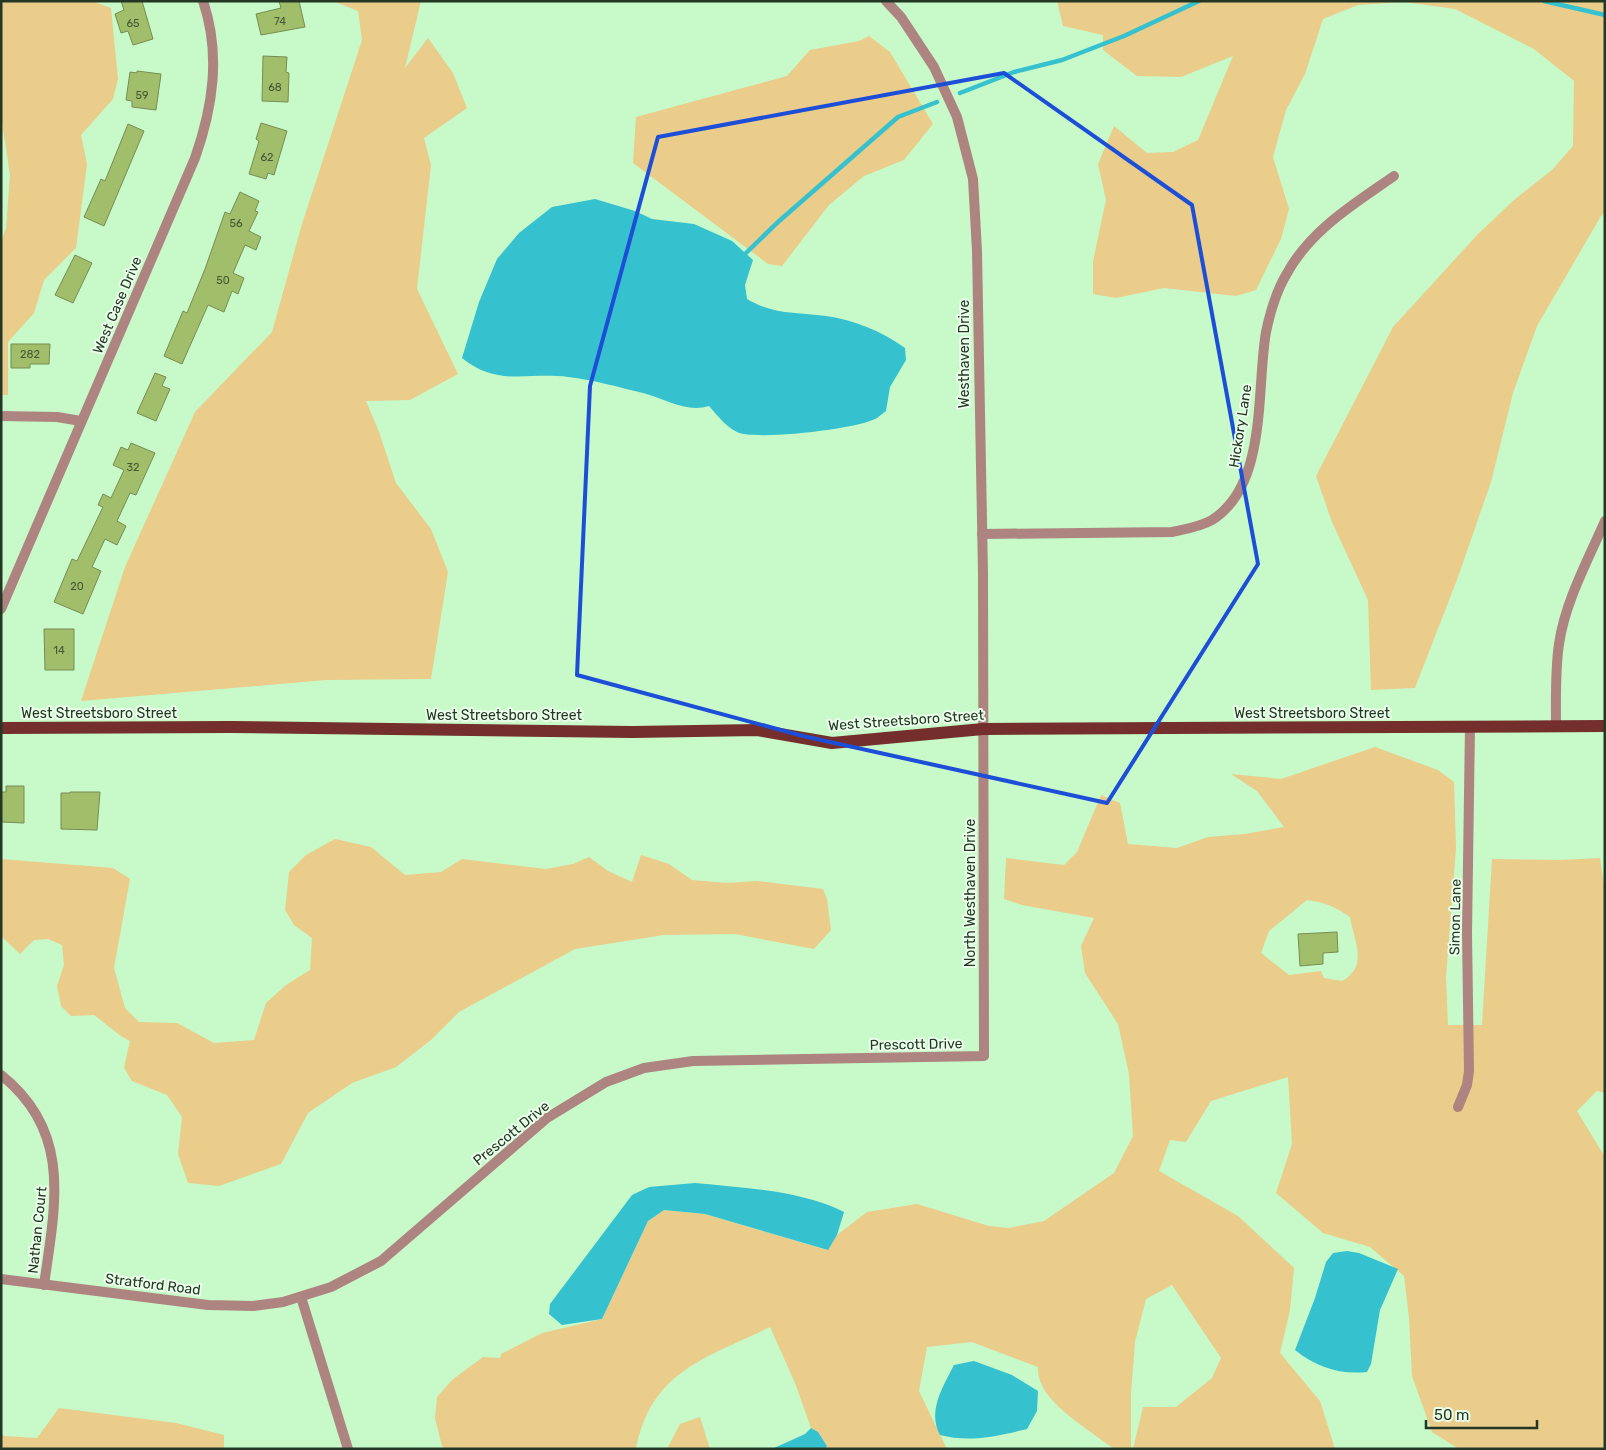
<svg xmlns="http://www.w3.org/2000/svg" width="1606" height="1450" font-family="Rubik,sans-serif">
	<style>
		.green { fill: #eacc8b; fill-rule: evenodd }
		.water { fill: #36c1cf }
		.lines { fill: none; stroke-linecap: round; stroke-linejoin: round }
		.stream { stroke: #36c1cf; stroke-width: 4.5 }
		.building { fill: #a1bf6b; stroke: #778c53 }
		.minor { stroke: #ae8480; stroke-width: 10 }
		.primary { stroke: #742f2c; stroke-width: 12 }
		.marked { fill: none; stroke: #1d4ed8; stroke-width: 4; stroke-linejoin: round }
		.labels { text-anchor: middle; stroke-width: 4; stroke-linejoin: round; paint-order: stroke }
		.number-label { font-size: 11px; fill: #425936 }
		.street-label { font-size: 14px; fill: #233724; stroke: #eafeea }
	</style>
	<rect width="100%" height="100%" fill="#c7fac8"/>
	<g class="green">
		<path d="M 1,1 L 92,1 L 111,8 L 118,79 L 113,99 L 81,135 L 87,164 L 76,248 L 44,280 L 34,313 L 8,342 L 8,395 L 1,395 L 1,242 L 6,228 L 10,175 L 1,116 Z"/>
		<path d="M 333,1 L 421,1 L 405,68 L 428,38 L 453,73 L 467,108 L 424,138 L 431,165 L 417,289 L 458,374 L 410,400 L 366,401 L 379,432 L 396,483 L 431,529 L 448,572 L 431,679 L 326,680 L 81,701 L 125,567 L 195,412 L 272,332 L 302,224 L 362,40 L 358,11 Z"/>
		<path d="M 1057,1 L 1605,1 L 1605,213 L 1601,216 L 1537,326 L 1513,393 L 1491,482 L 1458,577 L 1415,688 L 1371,690 L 1368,600 L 1332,522 L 1316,476 L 1393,327 L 1478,234 L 1514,200 L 1552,170 L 1573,146 L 1574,81 L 1534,49 L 1455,9 L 1404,2 L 1358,5 L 1323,19 L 1305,74 L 1286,110 L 1273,157 L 1289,209 L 1281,239 L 1256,290 L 1236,296 L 1164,288 L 1116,298 L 1093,294 L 1093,261 L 1106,200 L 1098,164 L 1114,126 L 1147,153 L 1173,152 L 1198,140 L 1233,56 L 1181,77 L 1137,76 L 1103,50 L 1103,35 L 1063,26 Z"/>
		<path d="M 869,36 L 890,52 L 933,124 L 904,160 L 864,176 L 829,205 L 782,266 L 768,264 L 633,163 L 636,117 L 787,76 L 810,50 L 859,41 Z"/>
		<path d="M 1375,747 L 1438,770 L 1454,782 L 1456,848 L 1446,977 L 1448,1025 L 1482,1025 L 1492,859 L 1560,860 L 1600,858 L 1605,891 L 1605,1093 L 1597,1091 L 1577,1111 L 1605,1157 L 1605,1449 L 1459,1449 L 1432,1432 L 1412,1376 L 1409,1318 L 1404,1276 L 1370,1247 L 1323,1233 L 1276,1193 L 1292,1144 L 1288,1077 L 1211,1101 L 1186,1142 L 1170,1140 L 1159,1171 L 1238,1216 L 1294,1268 L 1290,1310 L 1280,1353 L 1320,1401 L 1335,1449 L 1133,1449 L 1143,1407 L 1176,1407 L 1212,1378 L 1221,1358 L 1172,1285 L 1146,1299 L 1135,1342 L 1131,1393 L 1131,1449 L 1115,1449 L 1107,1444 C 1084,1426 1036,1399 1038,1367 L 972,1342 L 927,1347 L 919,1391 L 947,1449 L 825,1449 L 827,1446 L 818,1432 L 811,1428 L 795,1383 L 770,1327 C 707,1358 651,1370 636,1449 L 444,1449 L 442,1446 L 435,1418 L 437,1397 L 452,1380 L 483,1357 L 500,1358 L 501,1354 L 542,1333 L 602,1319 L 648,1221 L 664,1210 L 705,1214 L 827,1250 L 837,1235 L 867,1212 L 917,1204 L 989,1226 L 1009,1228 L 1044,1221 L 1114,1173 L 1133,1136 L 1129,1074 L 1118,1024 L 1085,973 L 1081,946 L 1094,918 L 1022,905 L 1004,899 L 1006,858 L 1064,865 L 1077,852 L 1101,795 L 1120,803 L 1128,844 L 1177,848 L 1208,837 L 1245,834 L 1284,827 L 1257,791 L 1231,774 L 1281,779 ZM 1307,900 C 1324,902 1336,907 1350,917 C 1354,942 1369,966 1342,981 L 1324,978 L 1321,971 L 1289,975 L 1261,953 L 1269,931 Z"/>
		<path d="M 335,839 L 371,847 L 405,875 L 441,872 L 462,859 L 546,869 L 573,864 L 589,857 L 608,871 L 632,882 L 641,855 L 669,864 L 692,880 L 727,883 L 757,881 L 823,889 L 827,899 L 831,930 L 814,949 L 735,934 L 664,935 L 575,949 L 459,1012 L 431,1040 L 396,1067 L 352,1083 L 308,1113 L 281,1164 L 219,1186 L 188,1183 L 178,1154 L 182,1117 L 167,1095 L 132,1081 L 124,1068 L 130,1041 L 121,1036 L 94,1015 L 71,1016 L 61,1006 L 57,986 L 64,965 L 62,945 L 48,939 L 34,940 L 20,954 L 1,936 L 1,859 L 113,868 L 130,879 L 114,968 L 125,1008 L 139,1022 L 177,1023 L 214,1043 L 254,1040 L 266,1003 L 286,985 L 310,970 L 312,938 L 294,925 L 285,910 L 289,872 L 306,855 Z"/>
		<path d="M 59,1408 L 176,1423 L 224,1435 L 224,1449 L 1,1449 L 1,1433 L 4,1436 L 37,1438 Z"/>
		<path d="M 700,1417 L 710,1449 L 667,1449 L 680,1424 Z"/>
	</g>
	<g class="water">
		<path d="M 595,199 L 635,211 L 652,219 L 694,224 L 732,241 L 753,260 L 745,285 L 747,299 C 774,315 796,312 826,316 C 854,320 882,331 905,348 L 906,360 L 890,387 L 886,411 C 883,413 880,416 877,418 C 859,429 755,441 737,432 C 726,427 717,415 709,406 C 687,413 665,399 643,393 C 618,387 594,380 568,377 C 526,372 498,387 462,358 L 479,302 L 497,259 L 519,233 L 552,207 Z"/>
		<path d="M 695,1183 C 744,1188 800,1190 844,1212 L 837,1235 L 828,1250 L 705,1214 L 664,1210 L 648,1221 L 602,1319 L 562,1325 L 549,1314 L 550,1304 L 632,1195 L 649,1187 Z"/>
		<path d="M 1347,1251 L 1359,1253 L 1398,1269 L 1380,1310 L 1371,1364 L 1367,1372 C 1340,1375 1316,1367 1295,1350 L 1315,1298 L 1326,1262 L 1333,1253 Z"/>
		<path d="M 974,1361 L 1012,1375 L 1038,1391 L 1037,1411 L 1027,1429 C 998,1436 969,1443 940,1435 C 927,1411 943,1387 954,1365 Z"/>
		<path d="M 811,1428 L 818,1432 L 827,1446 L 825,1449 L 772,1449 L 805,1434 Z"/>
	</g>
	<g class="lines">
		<g class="stream">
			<path d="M 1544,1 L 1605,15"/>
			<path d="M 960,93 L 1014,72 L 1062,60 L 1124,36 L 1199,1"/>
			<path d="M 746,253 L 778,222 L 898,117 L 937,102"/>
		</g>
	</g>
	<g class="building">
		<path d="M 121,1 L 142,1 L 153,39 L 133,45 L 128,31 L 121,33 L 115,14 L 124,10 Z"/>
		<path d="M 279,1 L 299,1 L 305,27 L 261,35 L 256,14 L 281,8 Z"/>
		<path d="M 263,56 L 287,57 L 286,72 L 289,73 L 288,102 L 262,101 Z"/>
		<path d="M 137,71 L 161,74 L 156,110 L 132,107 L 132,101 L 126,100 L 130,72 L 137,73 Z"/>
		<path d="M 261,123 L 287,131 L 274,175 L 268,173 L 266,179 L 249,174 L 259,141 L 256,139 Z"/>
		<path d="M 128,124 L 144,131 L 104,226 L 84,217 L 101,179 L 105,181 Z"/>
		<path d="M 240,192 L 259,201 L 255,211 L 258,212 L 249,231 L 261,237 L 256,250 L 245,245 L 233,273 L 244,278 L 238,294 L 232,291 L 224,312 L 208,305 L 182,364 L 164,356 L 183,311 L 187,313 L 205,269 L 225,212 L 230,214 Z"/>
		<path d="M 75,255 L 92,263 L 73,303 L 55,295 Z"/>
		<path d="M 11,344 L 50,344 L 49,364 L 30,364 L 30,368 L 11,368 Z"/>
		<path d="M 155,373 L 166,377 L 162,386 L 170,389 L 156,421 L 137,413 Z"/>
		<path d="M 131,443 L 155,453 L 136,495 L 130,493 L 117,521 L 126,526 L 117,545 L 105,539 L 92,567 L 101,571 L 83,614 L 54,602 L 72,559 L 77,561 L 103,507 L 98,505 L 103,494 L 111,498 L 124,470 L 113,465 L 121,447 L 128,450 Z"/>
		<path d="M 44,629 L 74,629 L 74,670 L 45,670 Z"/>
		<path d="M 6,786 L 24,786 L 24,823 L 1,822 L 1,792 L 6,792 Z"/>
		<path d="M 70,792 L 100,792 L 97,830 L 61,829 L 61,793 L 70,793 Z"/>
		<path d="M 1337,932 L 1338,952 L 1323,953 L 1323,964 L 1300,966 L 1298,934 Z"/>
	</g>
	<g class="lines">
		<g class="minor">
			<path d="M 1,416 L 57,417 L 81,421"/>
			<path d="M 982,534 L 1172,532 C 1186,529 1200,527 1212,520 C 1268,485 1256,389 1266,332 C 1270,313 1276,292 1286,275 C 1310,230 1354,204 1394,176"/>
			<path d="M 1,609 L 195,158 C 213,107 221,54 203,1"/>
			<path d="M 1556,726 C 1556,699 1555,671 1559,644 C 1565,602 1588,560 1605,521"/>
			<path d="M 1,1075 C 73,1132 55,1206 44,1285"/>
			<path d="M 1458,1107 L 1467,1085 L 1469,1071 L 1467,933 L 1470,726"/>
			<path d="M 1,1279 L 208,1305 L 253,1306 L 283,1302 L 331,1287 L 381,1261 L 547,1118 L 606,1082 L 644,1068 L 693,1061 L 984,1056 L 983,574 L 977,251 L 973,179 L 957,117 L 934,67 L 901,17 L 886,1"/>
			<path d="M 301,1297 L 348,1449"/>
		</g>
		<path class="primary" d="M 1,728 L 230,727 L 633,732 L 757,730 L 832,743 L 983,729 L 1605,726"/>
	</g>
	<path class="marked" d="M 1004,73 L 1192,205 L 1258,564 L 1107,803 L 803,736 L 577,675 L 590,386 L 658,137 Z"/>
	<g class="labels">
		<g class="number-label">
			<text x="280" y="25">74</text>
			<text x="133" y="27">65</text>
			<text x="275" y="91">68</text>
			<text x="142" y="99">59</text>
			<text x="267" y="161">62</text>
			<text x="236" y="227">56</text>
			<text x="223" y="284">50</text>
			<text x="30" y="358">282</text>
			<text x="133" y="471">32</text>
			<text x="77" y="590">20</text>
			<text x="59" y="654">14</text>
		</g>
		<g class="street-label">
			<text transform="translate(117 305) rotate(-67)" y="5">West Case Drive</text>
			<text transform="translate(964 354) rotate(-90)" y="5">Westhaven Drive</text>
			<text transform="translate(1240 426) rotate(-81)" y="5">Hickory Lane</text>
			<text x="99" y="718">West Streetsboro Street</text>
			<text x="1312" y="718">West Streetsboro Street</text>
			<text x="504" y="720">West Streetsboro Street</text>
			<text transform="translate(906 720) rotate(-4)" y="5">West Streetsboro Street</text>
			<text transform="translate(970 893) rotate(-90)" y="5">North Westhaven Drive</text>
			<text transform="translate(1455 917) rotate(-89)" y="5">Simon Lane</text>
			<text transform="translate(916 1044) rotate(-1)" y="5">Prescott Drive</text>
			<text transform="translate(511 1133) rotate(-39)" y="5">Prescott Drive</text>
			<text transform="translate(37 1230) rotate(-84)" y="5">Nathan Court</text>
			<text transform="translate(153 1284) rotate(7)" y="5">Stratford Road</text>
		</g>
	</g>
	<rect width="1606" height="1450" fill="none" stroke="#233724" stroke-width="5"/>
	<path d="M1426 1420v8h111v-8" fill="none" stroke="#233724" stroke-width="2.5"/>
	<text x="1434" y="1420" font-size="15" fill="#233724" stroke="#eafeea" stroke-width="4" paint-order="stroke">50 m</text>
</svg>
